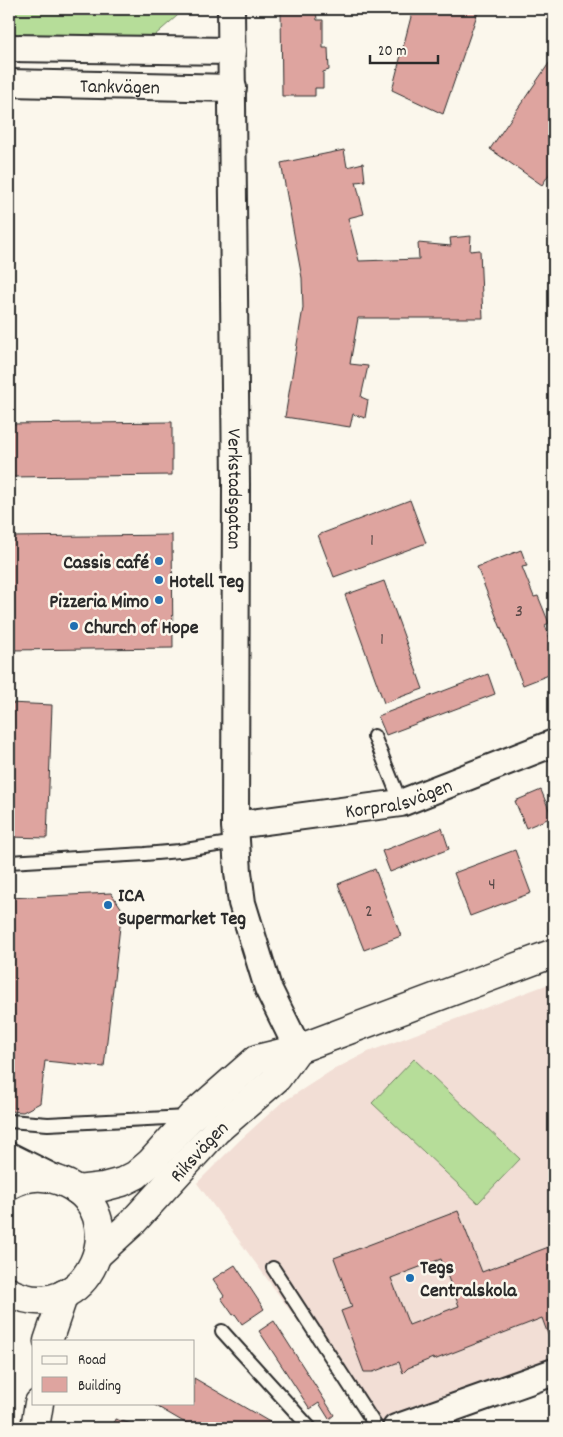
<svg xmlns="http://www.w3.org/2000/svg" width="563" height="1437" font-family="Dekko,sans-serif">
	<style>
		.built { fill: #f2ded5 }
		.grass { fill: #b6dd99; stroke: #708462 }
		.building { fill: #dea49f; stroke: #2b2b2b; fill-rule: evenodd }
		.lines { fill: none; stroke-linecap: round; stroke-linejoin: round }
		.service-casing { stroke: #2b2b2b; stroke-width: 16 }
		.minor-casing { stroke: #2b2b2b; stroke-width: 30 }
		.tertiary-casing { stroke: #2b2b2b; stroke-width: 31 }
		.service { stroke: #fbf7ec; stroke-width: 12 }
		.minor { stroke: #fbf7ec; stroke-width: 26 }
		.tertiary { stroke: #fbf7ec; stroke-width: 28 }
		.poi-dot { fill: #1f6fb2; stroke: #fbf7ec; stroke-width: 2 }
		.labels { text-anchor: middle; stroke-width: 5; stroke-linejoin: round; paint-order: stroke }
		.number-label { font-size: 18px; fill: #584948 }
		.street-label { font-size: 20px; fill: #2b2b2b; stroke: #fbf7ec }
		.poi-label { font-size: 20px; font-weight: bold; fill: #2b2b2b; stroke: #fbf7ec; text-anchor: start }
	</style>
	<rect width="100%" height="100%" fill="#fbf7ec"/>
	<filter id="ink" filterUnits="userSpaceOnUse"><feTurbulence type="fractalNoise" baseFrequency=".02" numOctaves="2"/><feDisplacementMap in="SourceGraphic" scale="10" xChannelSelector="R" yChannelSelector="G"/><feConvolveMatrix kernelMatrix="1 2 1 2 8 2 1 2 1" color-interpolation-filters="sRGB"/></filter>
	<g filter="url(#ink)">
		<path class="built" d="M 554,982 L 554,1372 L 396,1428 L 376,1428 L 197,1183 L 240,1140 L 280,1104 L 331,1071 L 368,1052 Z"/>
		<g class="grass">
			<path d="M 9,9 L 185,9 L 154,36 L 81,50 L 9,48 Z"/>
			<path d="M 414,1059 L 520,1159 L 478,1203 L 372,1103 Z"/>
		</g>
		<g class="building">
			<path d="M 281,9 L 324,9 L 324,10 L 316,10 L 317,20 L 323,20 L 323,48 L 328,48 L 329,70 L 323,72 L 323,88 L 315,88 L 315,96 L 282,96 Z"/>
			<path d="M 413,9 L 479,9 L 443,114 L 392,90 Z"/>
			<path d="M 554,56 L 554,167 L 542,185 L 490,149 Z"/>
			<path d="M 344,150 L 347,167 L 363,163 L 365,181 L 356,182 L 364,214 L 348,218 L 359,261 L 419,259 L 418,243 L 451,246 L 450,238 L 471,236 L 470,251 L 480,250 L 483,318 L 358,318 L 350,364 L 368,366 L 361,397 L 368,400 L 365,418 L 353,414 L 350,427 L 285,417 L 303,308 L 302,278 L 281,163 Z"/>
			<path d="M 172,422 L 172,475 L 9,477 L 9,424 Z"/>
			<path d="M 410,500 L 426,543 L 334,577 L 318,535 Z"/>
			<path d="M 172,535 L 173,648 L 9,650 L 9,537 Z"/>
			<path d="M 521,550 L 527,566 L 522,567 L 534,597 L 538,596 L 549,623 L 545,625 L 554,650 L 554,673 L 523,685 L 477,567 Z"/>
			<path d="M 384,581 L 423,689 L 384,703 L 345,595 Z"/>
			<path d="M 488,674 L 495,694 L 386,735 L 378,716 Z"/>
			<path d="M 9,703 L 52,705 L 47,838 L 9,837 Z"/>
			<path d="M 541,790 L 552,817 L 526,828 L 515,801 Z"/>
			<path d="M 442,828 L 449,849 L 390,872 L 382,851 Z"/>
			<path d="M 554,844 L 554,860 L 549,846 Z"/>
			<path d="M 515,850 L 531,893 L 470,916 L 454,873 Z"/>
			<path d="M 375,869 L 401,936 L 364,950 L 338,884 Z"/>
			<path d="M 111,893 L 122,909 L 104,1067 L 45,1061 L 40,1103 L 23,1112 L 9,1111 L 9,898 Z"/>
			<path d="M 458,1211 L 482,1272 L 554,1245 L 554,1338 L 549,1337 L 542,1318 L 434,1360 L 433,1358 L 408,1368 L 403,1373 L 399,1362 L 373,1372 L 364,1372 L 341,1311 L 352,1307 L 334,1258 ZM 441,1259 L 459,1306 L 409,1325 L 391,1278 Z"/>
			<path d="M 235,1265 L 264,1309 L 242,1324 L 235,1314 L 233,1315 L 221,1298 L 224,1296 L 213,1279 Z"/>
			<path d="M 274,1321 L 334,1415 L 329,1419 L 319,1403 L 310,1409 L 259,1331 Z"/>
			<path d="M 194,1378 L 280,1428 L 194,1428 L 151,1403 L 194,1403 Z"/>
			<path d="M 115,1419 L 145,1428 L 103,1428 L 104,1425 L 113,1427 Z"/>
		</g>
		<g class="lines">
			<g class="service-casing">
				<g id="service">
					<path d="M 374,736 L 401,803"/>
					<path d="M 9,862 L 145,854 L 179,851 L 236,842"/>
					<path d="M 9,1121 L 48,1124 L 187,1117"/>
					<path d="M 273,1268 L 377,1428"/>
					<path d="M 222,1331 L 310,1428"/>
				</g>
			</g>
			<g class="minor-casing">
				<g id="minor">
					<path id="s1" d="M 231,9 L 236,484 L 235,825 L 238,872 L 242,903 L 268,988 L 298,1049"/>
					<path d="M 9,48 L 232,51"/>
					<path id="s2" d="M 9,83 L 233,88"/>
					<path id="s3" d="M 235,825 L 401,803 L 554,743"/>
					<path d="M 9,1156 L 55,1179"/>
					<path d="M 396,1428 L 554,1372"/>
				</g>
			</g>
			<g class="tertiary-casing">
				<g id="tertiary">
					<path d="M 9,1185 C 25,1176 43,1174 60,1181 C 140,1211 87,1332 9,1292"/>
					<path d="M 77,1190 L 103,1187 L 122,1182 L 136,1175 L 150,1163 L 192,1116 L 257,1059 L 298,1049 L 554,953"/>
					<path id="s4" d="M 98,1254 L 132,1223 L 216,1131 L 277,1078 L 298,1049"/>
					<path d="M 48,1341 L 64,1294"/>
					<path d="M 35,1428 L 39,1403"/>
				</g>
			</g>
			<use href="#service" class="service"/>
			<use href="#minor" class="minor"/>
			<use href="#tertiary" class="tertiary"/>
		</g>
	</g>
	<g class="poi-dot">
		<circle cx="159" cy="561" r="5"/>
		<circle cx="159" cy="580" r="5"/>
		<circle cx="159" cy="600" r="5"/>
		<circle cx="74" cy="626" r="5"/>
		<circle cx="108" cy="905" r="5"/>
		<circle cx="410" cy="1278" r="5"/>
	</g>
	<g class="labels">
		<g class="number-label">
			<text x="372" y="545">1</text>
			<text x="519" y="616">3</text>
			<text x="382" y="644">1</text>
			<text x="492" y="889">4</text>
			<text x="369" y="916">2</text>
		</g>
		<g class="street-label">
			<text dy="7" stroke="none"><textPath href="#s2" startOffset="111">Tankvägen</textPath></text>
			<text dy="7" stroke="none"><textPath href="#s1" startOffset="480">Verkstadsgatan</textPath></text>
			<text dy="7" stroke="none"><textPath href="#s3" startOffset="166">Korpralsvägen</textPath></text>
			<text dy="7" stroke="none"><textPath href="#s4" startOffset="144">Riksvägen</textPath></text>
		</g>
		<g class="poi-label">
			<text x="149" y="568" text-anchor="end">Cassis café</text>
			<text x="169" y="587">Hotell Teg</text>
			<text x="149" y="607" text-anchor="end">Pizzeria Mimo</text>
			<text x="84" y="633">Church of Hope</text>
			<text x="118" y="901">ICA<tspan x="118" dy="23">Supermarket Teg</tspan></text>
			<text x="420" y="1273">Tegs<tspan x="420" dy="23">Centralskola</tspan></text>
		</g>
	</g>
	<rect width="563" height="1437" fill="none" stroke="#fbf7ec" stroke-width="30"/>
	<rect x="15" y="15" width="533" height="1407" fill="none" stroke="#2b2b2b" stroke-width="2" filter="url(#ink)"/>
	<rect x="32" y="1340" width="162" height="65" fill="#fbf7ec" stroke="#a8a59f"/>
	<rect x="42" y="1356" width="25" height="8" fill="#fbf7ec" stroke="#a8a59f"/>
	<text x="78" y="1364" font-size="15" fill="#2b2b2b">Road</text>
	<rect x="42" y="1377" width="25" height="15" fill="#dea49f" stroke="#a8a59f"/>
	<text x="78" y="1390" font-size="15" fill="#2b2b2b">Building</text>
	<path d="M370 55v8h68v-8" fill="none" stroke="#2b2b2b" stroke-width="2.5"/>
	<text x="378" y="55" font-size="15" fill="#2b2b2b" stroke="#fbf7ec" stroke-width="4" paint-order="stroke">20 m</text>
</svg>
